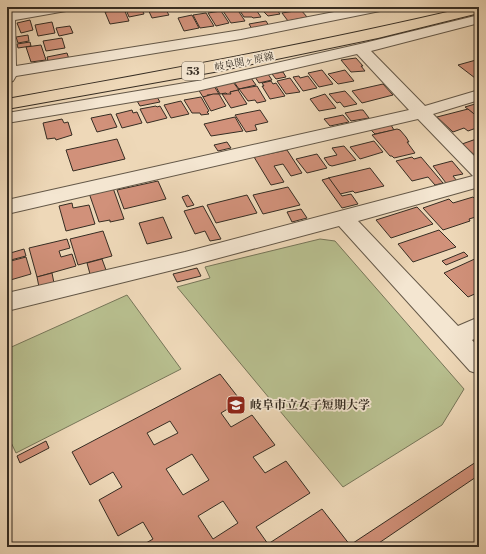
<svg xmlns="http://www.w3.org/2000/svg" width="486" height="554" font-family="'Libre Bodoni','Noto Serif JP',serif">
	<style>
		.green { fill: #b8bf8f; stroke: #777659 }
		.building { fill: #d1917a; stroke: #362d23; fill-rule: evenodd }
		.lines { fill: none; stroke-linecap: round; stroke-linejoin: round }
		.minor-casing { stroke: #645848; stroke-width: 2 }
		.major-casing { stroke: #362d23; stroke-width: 2 }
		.minor { fill: #f4e6d1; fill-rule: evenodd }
		.major { fill: #eed8b8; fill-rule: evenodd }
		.labels { text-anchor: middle; stroke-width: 3.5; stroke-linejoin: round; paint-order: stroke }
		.far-street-label { font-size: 10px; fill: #362d23; stroke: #f4e6d1 }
		.shield { fill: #f4e6d1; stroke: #6f6457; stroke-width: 1 }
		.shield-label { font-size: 11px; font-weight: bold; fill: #362d23 }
		.poi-label { font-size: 12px; font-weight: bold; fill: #362d23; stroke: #f4e6d1; text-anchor: start }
	</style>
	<rect width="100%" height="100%" fill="#eed8b8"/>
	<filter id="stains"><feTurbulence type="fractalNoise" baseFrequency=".005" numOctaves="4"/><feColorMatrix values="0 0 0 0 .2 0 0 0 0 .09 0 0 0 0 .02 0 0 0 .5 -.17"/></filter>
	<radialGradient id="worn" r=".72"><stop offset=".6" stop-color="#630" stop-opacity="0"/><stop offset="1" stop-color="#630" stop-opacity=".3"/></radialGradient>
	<g class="green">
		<path d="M 320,239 L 335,241 L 464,389 L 442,425 L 343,487 L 177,287 L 210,278 L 205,267 Z"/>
		<path d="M 127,295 L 181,369 L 16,453 L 7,434 L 7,349 Z"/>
	</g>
	<g class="building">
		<path d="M 101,7 L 113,7 L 113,8 L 123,7 L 124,9 L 105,12 Z"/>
		<path d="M 125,7 L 141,7 L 144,14 L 129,17 Z"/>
		<path d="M 147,7 L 164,7 L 169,15 L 152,18 Z"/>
		<path d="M 244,7 L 254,7 L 261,17 L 253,18 L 252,17 L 244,17 L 238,8 Z"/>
		<path d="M 259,7 L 275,7 L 280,14 L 268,16 Z"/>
		<path d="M 277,7 L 290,7 L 292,9 L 280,11 Z"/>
		<path d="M 124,9 L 129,21 L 110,24 L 105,12 Z"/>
		<path d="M 237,9 L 245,21 L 231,23 L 223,11 Z"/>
		<path d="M 301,10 L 307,17 L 288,21 L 282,13 Z"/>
		<path d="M 221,11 L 229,23 L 216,26 L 208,13 Z"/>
		<path d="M 206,13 L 214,26 L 200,28 L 193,15 Z"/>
		<path d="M 192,15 L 199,28 L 184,31 L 178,18 Z"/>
		<path d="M 30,20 L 33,30 L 21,33 L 17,23 Z"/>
		<path d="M 266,21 L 269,26 L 252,29 L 249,24 Z"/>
		<path d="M 52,22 L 55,33 L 38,36 L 35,25 Z"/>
		<path d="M 70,26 L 73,33 L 59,36 L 56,28 Z"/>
		<path d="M 28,35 L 29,41 L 18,43 L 16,37 Z"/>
		<path d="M 62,38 L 65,48 L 46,51 L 43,41 Z"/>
		<path d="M 30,42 L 31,46 L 18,48 L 17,44 Z"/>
		<path d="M 41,45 L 46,60 L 31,62 L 26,47 Z"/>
		<path d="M 67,53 L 70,62 L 49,65 L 47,57 Z"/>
		<path d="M 356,58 L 363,66 L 361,66 L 365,71 L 351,72 L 341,60 Z"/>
		<path d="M 476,60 L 479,62 L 479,77 L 475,78 L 458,65 Z"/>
		<path d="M 322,70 L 333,84 L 319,87 L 308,73 Z"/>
		<path d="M 345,70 L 354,81 L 338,84 L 328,74 Z"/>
		<path d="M 283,72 L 286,77 L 276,79 L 272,74 Z"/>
		<path d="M 268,74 L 272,80 L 259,83 L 255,77 Z"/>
		<path d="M 299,76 L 300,78 L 308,76 L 317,88 L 303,91 L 293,77 Z"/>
		<path d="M 251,78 L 256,85 L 239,89 L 234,82 Z"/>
		<path d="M 290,78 L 300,92 L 286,94 L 277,81 Z"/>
		<path d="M 271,81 L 273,84 L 276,83 L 285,96 L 270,99 L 262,86 L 264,86 L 262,83 Z"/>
		<path d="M 233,82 L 239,90 L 230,92 L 231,94 L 228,95 L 226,93 L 220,94 L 215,85 Z"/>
		<path d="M 383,84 L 393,95 L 362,103 L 352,91 Z"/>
		<path d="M 214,86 L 219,94 L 207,95 L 208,96 L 203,97 L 198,89 Z"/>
		<path d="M 257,86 L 266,101 L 257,103 L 255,100 L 248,101 L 239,89 Z"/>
		<path d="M 238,90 L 247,104 L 231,108 L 222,94 L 231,94 L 230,92 Z"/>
		<path d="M 345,91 L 357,104 L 344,107 L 340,102 L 337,103 L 329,94 Z"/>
		<path d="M 213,94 L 219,94 L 226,106 L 211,111 L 203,97 Z"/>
		<path d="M 325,94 L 336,108 L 319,111 L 310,99 Z"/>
		<path d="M 157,97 L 160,102 L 140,106 L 137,101 Z"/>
		<path d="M 201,97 L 209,111 L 207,112 L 209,114 L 201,115 L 200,113 L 192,113 L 184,100 Z"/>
		<path d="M 181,101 L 189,114 L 171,118 L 164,105 Z"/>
		<path d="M 475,104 L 479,108 L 479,118 L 465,107 Z"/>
		<path d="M 156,106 L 157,107 L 160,106 L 167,118 L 147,123 L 140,109 Z"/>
		<path d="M 468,109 L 479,118 L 479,127 L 468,131 L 464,128 L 453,132 L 437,117 Z"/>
		<path d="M 132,110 L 133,113 L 137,112 L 142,123 L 122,128 L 116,114 Z"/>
		<path d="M 260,110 L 268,122 L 255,125 L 257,130 L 246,132 L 235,115 Z"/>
		<path d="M 360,110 L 363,110 L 369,118 L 351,121 L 345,113 Z"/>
		<path d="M 111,114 L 117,127 L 97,132 L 91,118 Z"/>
		<path d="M 343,115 L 349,122 L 330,126 L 324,119 Z"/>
		<path d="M 235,117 L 243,131 L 211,136 L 204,124 Z"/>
		<path d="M 62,119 L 64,123 L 68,122 L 72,135 L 56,140 L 55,138 L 47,139 L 43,123 Z"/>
		<path d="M 391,125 L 394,130 L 375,134 L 371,130 Z"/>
		<path d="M 397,129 L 400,130 L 406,137 L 409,142 L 407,142 L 415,153 L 394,158 L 392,156 L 390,156 L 372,135 Z"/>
		<path d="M 479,138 L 479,159 L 462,144 Z"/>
		<path d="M 117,139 L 125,159 L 73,171 L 66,150 Z"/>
		<path d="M 374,141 L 383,152 L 360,159 L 350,147 Z"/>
		<path d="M 227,142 L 231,148 L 218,151 L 214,145 Z"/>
		<path d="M 344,146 L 356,160 L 332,166 L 329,165 L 324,158 L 337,155 L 332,148 Z"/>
		<path d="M 287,150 L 302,173 L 291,176 L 283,164 L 274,166 L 284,182 L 271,185 L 254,157 Z"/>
		<path d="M 317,154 L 327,168 L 307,173 L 296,159 Z"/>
		<path d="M 412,157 L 414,159 L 421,157 L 443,183 L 435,185 L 428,177 L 412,181 L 396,161 Z"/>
		<path d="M 452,161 L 463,174 L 453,176 L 457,181 L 446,183 L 433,166 Z"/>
		<path d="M 370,168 L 384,186 L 355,193 L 353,191 L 340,194 L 328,178 Z"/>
		<path d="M 329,178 L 342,196 L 351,194 L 358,204 L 342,208 L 322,180 Z"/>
		<path d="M 158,181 L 166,199 L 124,209 L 117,190 Z"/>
		<path d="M 288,187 L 300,205 L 263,214 L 253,195 Z"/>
		<path d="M 113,188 L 124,219 L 110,222 L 110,220 L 99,222 L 89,193 Z"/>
		<path d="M 188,195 L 194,205 L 187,207 L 182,197 Z"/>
		<path d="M 247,195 L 257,213 L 216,223 L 207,205 Z"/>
		<path d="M 473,197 L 479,203 L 479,216 L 469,219 L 470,221 L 443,230 L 423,208 L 449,199 L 453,203 Z"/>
		<path d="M 72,203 L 73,208 L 89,205 L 95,224 L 66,231 L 59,206 Z"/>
		<path d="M 203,206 L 221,239 L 210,241 L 205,231 L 195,234 L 184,211 Z"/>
		<path d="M 417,207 L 433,224 L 391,238 L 376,220 Z"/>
		<path d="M 301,209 L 307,218 L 292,222 L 287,212 Z"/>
		<path d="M 163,217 L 172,238 L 147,244 L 139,223 Z"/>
		<path d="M 439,230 L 456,247 L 413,262 L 398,244 Z"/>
		<path d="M 103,231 L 112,256 L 78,265 L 70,239 Z"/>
		<path d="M 67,239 L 70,248 L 59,251 L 61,257 L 72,254 L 76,266 L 37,277 L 29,248 Z"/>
		<path d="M 24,249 L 26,256 L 7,261 L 7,254 Z"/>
		<path d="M 464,252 L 468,256 L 446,265 L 442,261 Z"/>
		<path d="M 26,257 L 31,274 L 7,281 L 7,262 Z"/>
		<path d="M 479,257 L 479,292 L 468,297 L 444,273 Z"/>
		<path d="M 102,259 L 106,270 L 90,274 L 87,263 Z"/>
		<path d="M 197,268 L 201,276 L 177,282 L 173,274 Z"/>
		<path d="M 52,273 L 54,283 L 39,287 L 37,277 Z"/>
		<path d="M 220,374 L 241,401 L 221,413 L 231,427 L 252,415 L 275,445 L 253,457 L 265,473 L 286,461 L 310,493 L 256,527 L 268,544 L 322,509 L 350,545 L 347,547 L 139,547 L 153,539 L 143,522 L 118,536 L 99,500 L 122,487 L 113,472 L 90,485 L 72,452 ZM 170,421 L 178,433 L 154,445 L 147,433 ZM 192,454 L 209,480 L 183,495 L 166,469 ZM 223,501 L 238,523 L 213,539 L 198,516 Z"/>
		<path d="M 46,441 L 49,448 L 20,463 L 17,456 Z"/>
		<path d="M 479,460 L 479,475 L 373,547 L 347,547 Z"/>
	</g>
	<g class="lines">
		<g class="minor-casing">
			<g id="minor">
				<path d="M 7,7 L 14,7 L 14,11 L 41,7 L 73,7 L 71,10 L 66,11 L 15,20 L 16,66 L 241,30 L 360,7 L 387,7 L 385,10 L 380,11 L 241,39 L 16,76 L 13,81 L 7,83 Z"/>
				<path d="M 479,15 L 479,23 L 371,51 L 425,106 L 479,90 L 479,100 L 433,114 L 479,161 L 479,187 L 358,221 L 458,326 L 479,317 L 479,337 L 472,340 L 479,348 L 479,374 L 470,371 L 339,226 L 185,267 L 7,311 L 7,293 L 185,252 L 473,176 L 418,119 L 7,214 L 7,200 L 409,110 L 357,54 L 197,91 L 7,123 L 7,113 L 197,81 L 360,44 Z"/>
			</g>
		</g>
		<g class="major-casing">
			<path id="major" d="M 469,7 L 479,7 L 479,13 L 378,38 L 214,72 L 7,109 L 7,99 C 162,71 316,43 469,7 Z"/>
		</g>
		<use href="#minor" class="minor"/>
		<use href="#major" class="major"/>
	</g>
	<defs>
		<g id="university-square" transform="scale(1)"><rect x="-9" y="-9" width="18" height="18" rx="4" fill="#8f2418" stroke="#f4e6d1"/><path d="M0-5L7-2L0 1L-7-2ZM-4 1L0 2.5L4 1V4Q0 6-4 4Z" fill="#fff"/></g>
	</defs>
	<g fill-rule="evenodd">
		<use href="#university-square" x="236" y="405"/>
	</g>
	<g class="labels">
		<g class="far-street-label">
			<text transform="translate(244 61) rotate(-11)" y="4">岐阜関ヶ原線</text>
		</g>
		<rect class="shield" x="182" y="62" width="22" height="18" rx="3"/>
		<g class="shield-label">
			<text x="193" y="75">53</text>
		</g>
		<g class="poi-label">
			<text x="250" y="409">岐阜市立女子短期大学</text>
		</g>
	</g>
	<rect width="486" height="554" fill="none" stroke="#eed8b8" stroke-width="24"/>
	<rect x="8" y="8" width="470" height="538" fill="none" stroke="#362d23" stroke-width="2"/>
	<rect x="12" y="12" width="462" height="530" fill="none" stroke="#362d23"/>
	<rect width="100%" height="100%" filter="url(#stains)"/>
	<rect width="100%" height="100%" fill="url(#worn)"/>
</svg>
